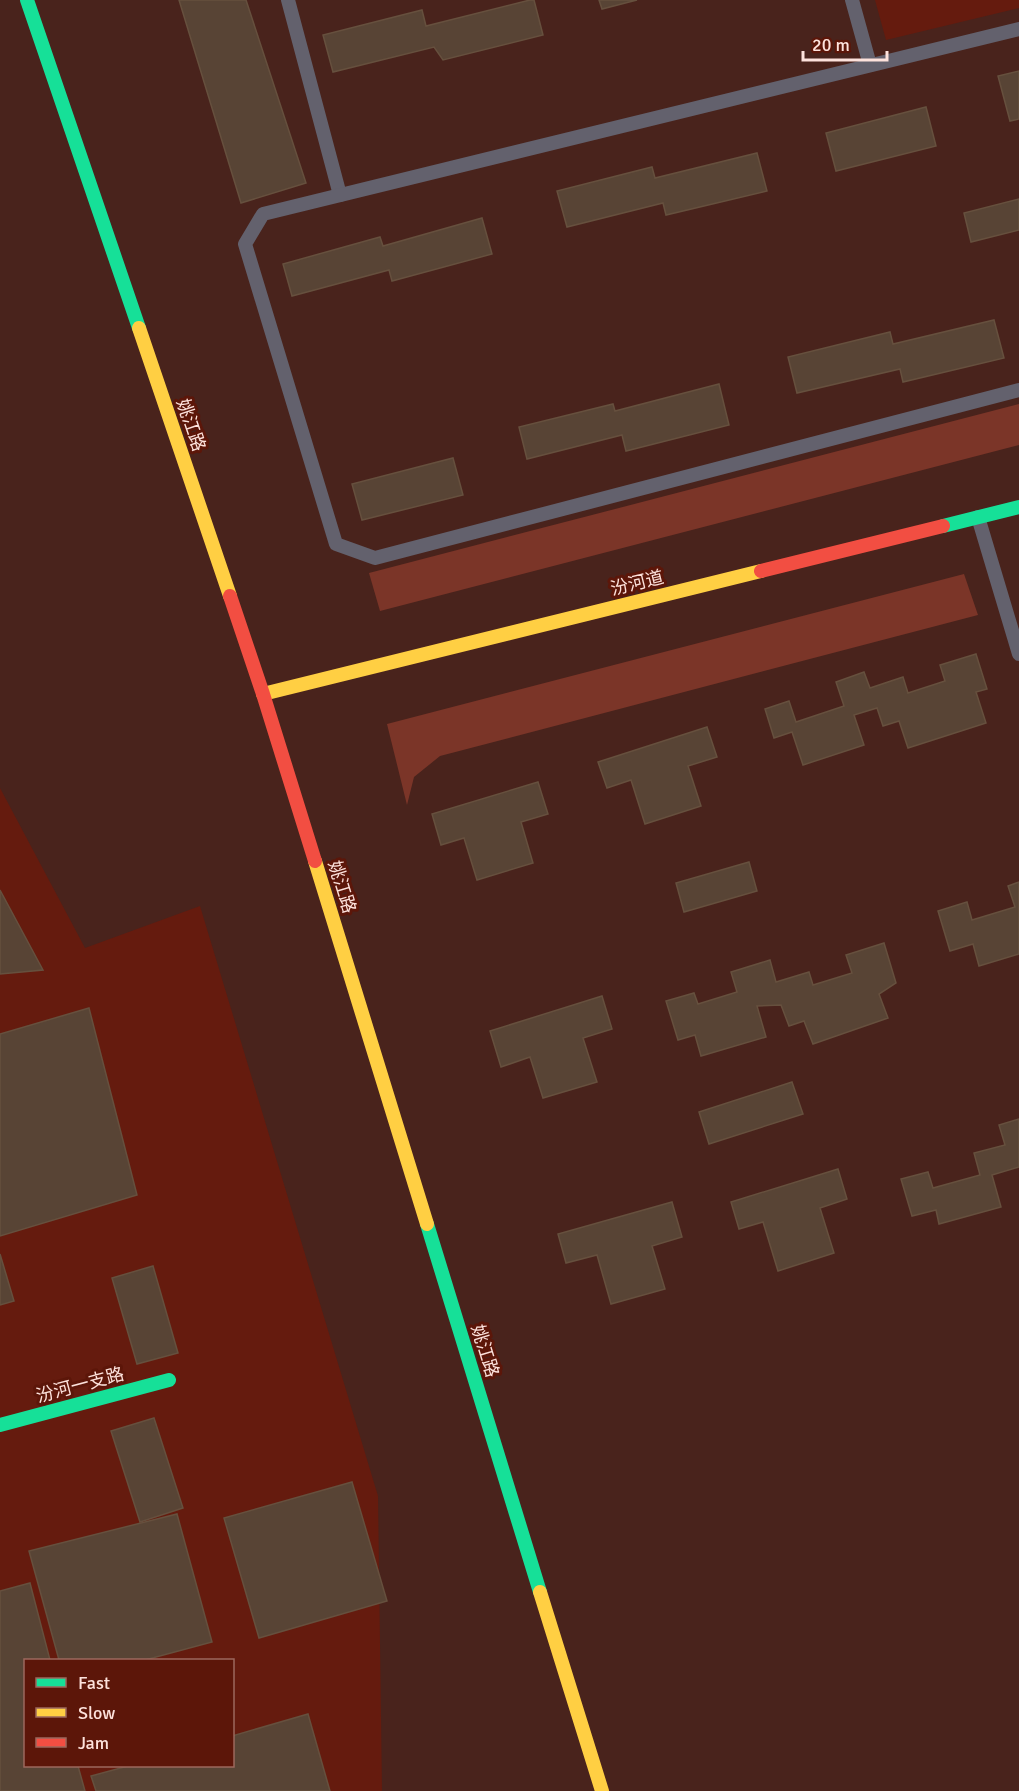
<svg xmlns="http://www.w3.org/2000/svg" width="1019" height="1791" font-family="Signika,'Noto Sans SC',sans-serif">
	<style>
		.built { fill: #651b0e; fill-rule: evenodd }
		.green { fill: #7b3528 }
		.building { fill: #584435; stroke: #66503e; stroke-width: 1.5 }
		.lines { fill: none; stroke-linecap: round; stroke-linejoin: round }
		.lane { stroke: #63616d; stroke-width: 14 }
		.fast { stroke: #16e098; stroke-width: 14 }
		.slow { stroke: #ffcf43; stroke-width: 14 }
		.jam { stroke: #f24e42; stroke-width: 14 }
		.labels { text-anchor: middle; stroke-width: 6; stroke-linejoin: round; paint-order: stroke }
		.street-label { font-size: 18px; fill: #fde2dc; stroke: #5c1609 }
	</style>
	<rect width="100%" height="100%" fill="#49231c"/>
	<g class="built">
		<path d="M 875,0 L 1019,0 L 1019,8 L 886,40 Z"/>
		<path d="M 0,788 L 85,948 L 200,906 L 378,1496 L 382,1791 L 0,1791 ZM 26,1660 L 232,1660 L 232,1766 L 26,1766 Z"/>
	</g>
	<g class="green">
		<path d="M 1019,404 L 1019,445 L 380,611 L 369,573 Z"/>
		<path d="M 964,574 L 978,615 L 440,756 L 414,777 L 407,805 L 387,724 Z"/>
	</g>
	<g class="building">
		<path d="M 179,0 L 246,0 L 306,183 L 241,203 Z"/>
		<path d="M 530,0 L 534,0 L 543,35 L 443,60 L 434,47 L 333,72 L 323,35 L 422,10 L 426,26 Z"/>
		<path d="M 599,0 L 637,0 L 602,9 Z"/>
		<path d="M 1019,71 L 1019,119 L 1010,121 L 998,76 Z"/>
		<path d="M 926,107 L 936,146 L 836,171 L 826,133 Z"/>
		<path d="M 757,153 L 767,191 L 666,215 L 663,203 L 567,227 L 557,191 L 652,167 L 655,178 Z"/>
		<path d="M 1019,199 L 1019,230 L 971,242 L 964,213 Z"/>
		<path d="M 482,218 L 492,254 L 392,281 L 389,270 L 292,296 L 283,264 L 380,237 L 383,246 Z"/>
		<path d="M 994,320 L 1004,358 L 903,382 L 900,369 L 797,393 L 788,357 L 890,332 L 893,344 Z"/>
		<path d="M 719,384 L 729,425 L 626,451 L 622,435 L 527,459 L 519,427 L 613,404 L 615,411 Z"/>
		<path d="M 453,458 L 463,495 L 362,520 L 352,484 Z"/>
		<path d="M 976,654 L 987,689 L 976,692 L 986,723 L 908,748 L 899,721 L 883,726 L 877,708 L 854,715 L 864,745 L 803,765 L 792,732 L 774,738 L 765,709 L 789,701 L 796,722 L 844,706 L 836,682 L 864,672 L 870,688 L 903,677 L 908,693 L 945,681 L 940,665 Z"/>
		<path d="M 707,727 L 717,757 L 688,766 L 701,806 L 645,824 L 631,780 L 607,788 L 598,762 Z"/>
		<path d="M 538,782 L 548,814 L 521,822 L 533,863 L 477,880 L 464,838 L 441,845 L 432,814 Z"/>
		<path d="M 749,862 L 757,891 L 684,912 L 676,883 Z"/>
		<path d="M 1019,882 L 1019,954 L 979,966 L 973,944 L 950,951 L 938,911 L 967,902 L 972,920 L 1015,907 L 1008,886 Z"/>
		<path d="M 0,890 L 43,970 L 0,974 Z"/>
		<path d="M 884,943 L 896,983 L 879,994 L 888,1018 L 813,1044 L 804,1021 L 789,1026 L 781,1005 L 757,1006 L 766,1037 L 701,1056 L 695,1035 L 678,1040 L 666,1001 L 694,993 L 698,1004 L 737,992 L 731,972 L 770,960 L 776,982 L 809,972 L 813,985 L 852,973 L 846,955 Z"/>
		<path d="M 602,996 L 612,1029 L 583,1038 L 597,1082 L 543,1098 L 530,1057 L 501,1067 L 490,1031 Z"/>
		<path d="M 89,1008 L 137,1195 L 0,1236 L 0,1034 Z"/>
		<path d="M 792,1082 L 803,1114 L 709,1144 L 699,1112 Z"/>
		<path d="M 1019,1119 L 1019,1167 L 992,1175 L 1001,1207 L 939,1224 L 936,1210 L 912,1216 L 901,1179 L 928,1172 L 933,1188 L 980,1175 L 974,1153 L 1005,1145 L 999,1125 Z"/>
		<path d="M 838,1169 L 847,1199 L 820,1208 L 834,1253 L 778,1271 L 763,1222 L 739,1229 L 731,1202 Z"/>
		<path d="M 672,1202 L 682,1237 L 652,1246 L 665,1289 L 611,1304 L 597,1255 L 566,1263 L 558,1234 Z"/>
		<path d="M 0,1254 L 14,1301 L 0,1305 Z"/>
		<path d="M 153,1266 L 178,1353 L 137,1364 L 112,1278 Z"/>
		<path d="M 154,1418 L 183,1508 L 140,1522 L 111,1431 Z"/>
		<path d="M 352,1482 L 387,1601 L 259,1638 L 224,1518 Z"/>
		<path d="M 177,1514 L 212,1642 L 145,1660 L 59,1660 L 29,1551 Z"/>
		<path d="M 30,1583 L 50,1660 L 26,1660 L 26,1766 L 78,1766 L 85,1791 L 0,1791 L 0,1591 Z"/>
		<path d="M 308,1714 L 330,1791 L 96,1791 L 91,1776 L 128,1766 L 232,1766 L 232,1736 Z"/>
	</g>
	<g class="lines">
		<g class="lane">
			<path d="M 288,0 L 340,195"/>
			<path d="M 852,0 L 870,65"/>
			<path d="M 1019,29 L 263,214 L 245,244 L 336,544 L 375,558 L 1019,390"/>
			<path d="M 978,517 L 1019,654"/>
		</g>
		<g class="fast">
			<path d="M 27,0 L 139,328"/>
			<path d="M 943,526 L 1019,507"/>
			<path d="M 427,1224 L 540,1592"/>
			<path d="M 0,1425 L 169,1380"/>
		</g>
		<g class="slow">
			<path d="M 139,328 L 230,596"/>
			<path d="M 263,694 L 761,571"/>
			<path d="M 315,861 L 427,1224"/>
			<path d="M 540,1592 L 602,1791"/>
		</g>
		<g class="jam">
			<path d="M 761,571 L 943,526"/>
			<path d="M 230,596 L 263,694 L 315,861"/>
		</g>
	</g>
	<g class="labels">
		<g class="street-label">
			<text transform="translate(191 425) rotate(71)" y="6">姚江路</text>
			<text transform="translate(637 583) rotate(-14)" y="6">汾河道</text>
			<text transform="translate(342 887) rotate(73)" y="6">姚江路</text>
			<text transform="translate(485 1351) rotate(73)" y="6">姚江路</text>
			<text transform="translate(80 1385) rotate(-15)" y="6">汾河一支路</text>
		</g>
	</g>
	<rect x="24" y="1659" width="210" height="108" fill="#5c1609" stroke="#9c685d" stroke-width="1.5"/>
	<rect x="36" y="1678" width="30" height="9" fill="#16e098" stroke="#9c685d" stroke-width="1.5"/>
	<text x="78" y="1689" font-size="18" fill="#fde2dc">Fast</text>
	<rect x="36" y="1708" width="30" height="9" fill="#ffcf43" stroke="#9c685d" stroke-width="1.5"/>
	<text x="78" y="1719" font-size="18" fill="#fde2dc">Slow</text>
	<rect x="36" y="1738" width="30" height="9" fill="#f24e42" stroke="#9c685d" stroke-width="1.5"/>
	<text x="78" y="1749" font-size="18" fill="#fde2dc">Jam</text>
	<path d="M803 51v9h84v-9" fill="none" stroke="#fde2dc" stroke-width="3"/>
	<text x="812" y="51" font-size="18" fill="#fde2dc" stroke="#5c1609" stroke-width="4.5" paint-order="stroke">20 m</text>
</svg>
